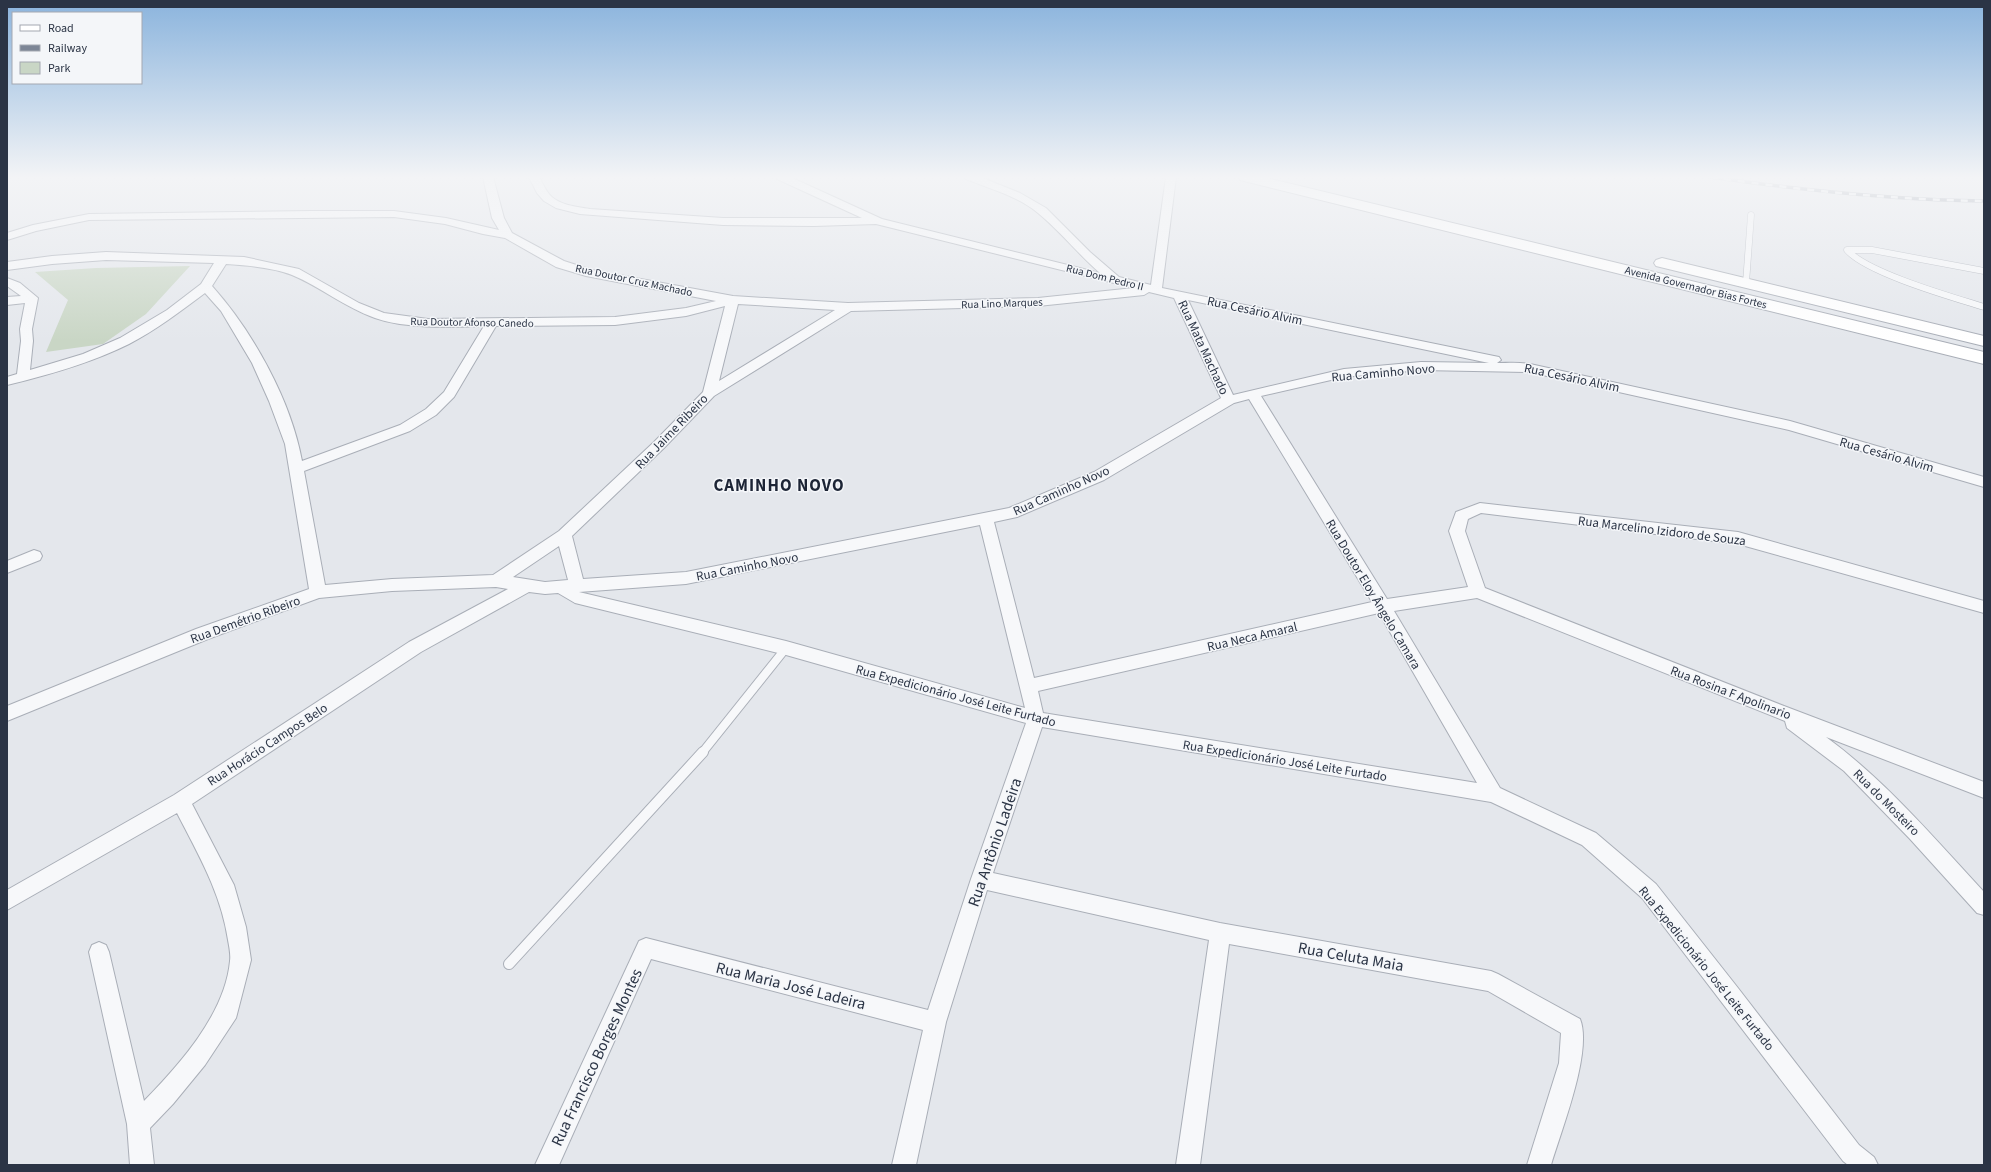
<svg xmlns="http://www.w3.org/2000/svg" width="1991" height="1172" font-family="'Source Sans 3',sans-serif">
	<style>
		.green { fill: #c9d6c5 }
		.lines { fill: none; stroke-linecap: round; stroke-linejoin: round }
		.lane-far2-casing { stroke: #a9aeb7; stroke-width: 7 }
		.lane-far1-casing { stroke: #a9aeb7; stroke-width: 10 }
		.lane-casing { stroke: #a9aeb7; stroke-width: 12 }
		.street-casing { stroke: #a9aeb7; stroke-width: 2 }
		.secondary-casing { stroke: #a9aeb7; stroke-width: 2 }
		.lane-far2 { stroke: #f7f8fa; stroke-width: 6 }
		.lane-far1 { stroke: #f7f8fa; stroke-width: 8 }
		.lane { stroke: #f7f8fa; stroke-width: 10 }
		.street { fill: #f7f8fa; fill-rule: evenodd }
		.secondary { fill: #fff; fill-rule: evenodd }
		.rail-casing { stroke: #7d8696; stroke-width: 3.5 }
		.rail { stroke: #f4f6f9; stroke-width: 2.5; stroke-dasharray: 7; stroke-linecap: butt }
		.labels { text-anchor: middle; stroke-width: 3; stroke-linejoin: round; paint-order: stroke }
		.far-street-label { font-size: 11px; fill: #2b3445; stroke: #f4f6f9 }
		.street-label { font-size: 13px; fill: #2b3445; stroke: #f4f6f9 }
		.near-street-label { font-size: 16px; fill: #2b3445; stroke: #f4f6f9 }
		.district-label { font-size: 17px; font-weight: bold; letter-spacing: 1px; fill: #1d2536; stroke: #f4f6f9 }
	</style>
	<rect width="100%" height="100%" fill="#e4e7ec"/>
	<path class="green" d="M 190,266 L 146,314 L 103,344 L 46,352 L 68,300 L 35,272 L 96,268 Z"/>
	<g class="lines">
		<g class="lane-far2-casing">
			<g id="lane-far2">
				<path d="M 1984,271 L 1872,250 L 1847,250 C 1867,273 1952,297 1984,307"/>
				<path d="M 1746,283 L 1751,215"/>
			</g>
		</g>
		<g class="lane-far1-casing">
			<path id="lane-far1" d="M 702,753 L 786,648"/>
		</g>
		<g class="lane-casing">
			<path id="lane" d="M 509,964 L 703,752"/>
		</g>
		<g class="street-casing">
			<g id="street">
				<path d="M 483,177 L 493,177 L 504,218 L 512,233 L 564,261 L 592,270 L 733,296 L 848,303 L 1038,298 L 1134,288 L 876,224 L 814,226 L 723,225 L 580,214 L 556,208 L 544,201 L 537,193 L 529,177 L 539,177 C 542,182 545,189 549,194 C 558,205 577,207 590,209 L 723,218 L 862,218 L 777,179 L 776,177 L 790,177 L 882,219 L 1100,273 C 1078,254 1060,231 1038,213 C 1018,196 990,189 966,179 L 965,177 L 980,177 L 1020,193 L 1046,208 L 1090,252 L 1119,277 L 1151,285 L 1166,177 L 1176,177 L 1162,288 L 1494,356 L 1499,357 L 1501,360 L 1497,363 C 1509,363 1519,362 1530,364 L 1790,421 L 1984,477 L 1984,487 L 1789,430 L 1529,372 L 1421,370 L 1344,377 L 1261,396 L 1387,599 L 1468,587 L 1449,531 L 1456,512 L 1480,503 L 1738,532 L 1984,601 L 1984,613 L 1738,544 L 1481,513 L 1468,519 L 1465,531 L 1485,588 L 1784,706 L 1984,782 L 1984,798 L 1826,737 C 1885,780 1934,838 1984,892 L 1984,915 L 1977,913 L 1910,839 L 1844,771 L 1787,728 L 1785,721 L 1477,598 L 1394,611 L 1500,788 L 1596,833 L 1656,884 L 1738,988 L 1859,1145 L 1874,1157 L 1878,1165 L 1848,1165 L 1843,1161 L 1642,898 L 1582,845 L 1491,802 L 1042,727 L 993,873 L 1220,923 L 1491,971 L 1498,974 L 1580,1019 C 1593,1051 1561,1131 1551,1165 L 1527,1165 L 1559,1063 L 1561,1033 L 1488,991 L 1229,944 L 1200,1165 L 1176,1165 L 1209,940 L 987,890 L 946,1022 L 916,1165 L 892,1165 L 923,1030 L 651,959 L 559,1165 L 535,1165 L 639,941 L 646,938 L 928,1010 L 971,879 L 1026,723 L 786,655 L 575,603 L 558,593 L 545,594 L 529,592 L 421,652 L 192,804 L 234,885 L 246,927 L 251,960 L 236,1018 L 205,1065 L 173,1104 L 150,1128 L 154,1165 L 130,1165 L 127,1124 L 89,952 L 92,945 L 99,942 L 106,945 L 109,952 L 144,1101 C 180,1064 225,1014 230,961 C 231,954 229,946 228,940 C 221,893 198,854 177,813 L 7,910 L 7,890 L 174,795 L 409,642 L 508,589 L 496,587 L 392,591 L 319,598 L 208,639 L 7,721 L 7,706 L 196,629 L 309,589 L 285,444 L 269,401 L 252,363 L 221,311 L 205,293 C 181,311 156,330 129,344 C 91,363 48,375 7,385 L 7,377 L 17,374 L 21,341 L 20,329 L 25,303 L 7,305 L 7,297 L 21,296 L 7,286 L 7,278 L 20,283 L 38,298 L 32,329 L 33,341 L 30,370 L 83,354 L 120,338 L 167,310 L 201,284 L 214,263 L 106,260 L 52,264 L 7,270 L 7,262 L 52,256 L 106,252 L 244,257 L 299,269 L 359,303 L 384,313 L 428,319 L 615,317 L 686,308 L 716,301 L 586,276 L 556,267 L 505,238 L 483,234 L 445,224 L 394,217 L 89,220 L 36,231 L 7,240 L 7,233 L 33,225 L 89,214 L 312,211 L 394,211 L 446,218 L 499,230 L 492,218 ZM 226,264 C 244,265 275,268 292,275 C 321,287 344,307 375,318 C 406,329 451,327 484,326 L 444,392 L 426,409 L 400,425 L 302,461 C 291,400 253,332 212,286 ZM 1149,292 L 1174,298 L 1221,398 L 1094,472 L 1009,508 L 686,572 L 583,579 L 572,536 L 664,448 L 714,396 L 851,311 L 1038,306 L 1144,295 ZM 1188,300 L 1489,363 L 1421,362 L 1344,369 L 1233,395 ZM 738,304 L 835,310 L 719,381 ZM 725,306 L 703,392 L 654,442 L 559,531 L 493,575 L 392,579 L 325,585 L 304,471 L 410,431 L 436,415 L 454,397 L 496,326 L 615,325 L 686,316 ZM 1249,399 L 1372,602 L 1034,678 L 994,522 L 1017,517 L 1104,480 L 1234,403 ZM 980,525 L 1025,708 L 786,641 L 579,592 L 686,584 ZM 559,546 L 568,580 L 545,582 L 513,577 ZM 1379,613 L 1477,783 L 1043,713 L 1038,691 Z"/>
				<path d="M 34,550 L 40,552 L 42,556 L 40,560 L 7,573 L 7,561 Z"/>
			</g>
		</g>
		<g class="secondary-casing">
			<g id="secondary">
				<path d="M 1238,177 L 1263,177 L 1984,352 L 1984,364 L 1240,180 Z"/>
				<path d="M 1662,258 L 1984,336 L 1984,346 L 1656,266 L 1654,263 L 1656,260 Z"/>
			</g>
		</g>
		<use href="#lane-far2" class="lane-far2"/>
		<use href="#lane-far1" class="lane-far1"/>
		<use href="#lane" class="lane"/>
		<use href="#street" class="street"/>
		<use href="#secondary" class="secondary"/>
		<g class="rail-casing">
			<path id="rail" d="M 1710,177 C 1801,190 1892,200 1984,201"/>
		</g>
		<use href="#rail" class="rail"/>
	</g>
	<linearGradient id="sky" x2="0" y2="1"><stop stop-color="#8bb4dd"/><stop offset="0.52" stop-color="#f3f4f6"/><stop offset="1" stop-color="#f3f4f6" stop-opacity="0"/></linearGradient>
	<rect width="1991" height="341" fill="url(#sky)"/>
	<g class="labels">
		<g class="far-street-label">
			<text transform="translate(1105 277) rotate(14)" y="4">Rua Dom Pedro II</text>
			<text transform="translate(634 280) rotate(12)" y="4">Rua Doutor Cruz Machado</text>
			<text transform="translate(1696 287) rotate(14)" y="4">Avenida Governador Bias Fortes</text>
			<text transform="translate(1002 303) rotate(-2)" y="4">Rua Lino Marques</text>
			<text transform="translate(472 322) rotate(1)" y="4">Rua Doutor Afonso Canedo</text>
		</g>
		<g class="street-label">
			<text transform="translate(1255 310) rotate(12)" y="5">Rua Cesário Alvim</text>
			<text transform="translate(1204 347) rotate(65)" y="5">Rua Mata Machado</text>
			<text transform="translate(1383 372) rotate(-5)" y="5">Rua Caminho Novo</text>
			<text transform="translate(1572 377) rotate(12)" y="5">Rua Cesário Alvim</text>
			<text transform="translate(671 431) rotate(-46)" y="5">Rua Jaime Ribeiro</text>
			<text transform="translate(1887 454) rotate(16)" y="5">Rua Cesário Alvim</text>
			<text transform="translate(1061 490) rotate(-24)" y="5">Rua Caminho Novo</text>
			<text transform="translate(1662 530) rotate(7)" y="5">Rua Marcelino Izidoro de Souza</text>
			<text transform="translate(747 566) rotate(-11)" y="5">Rua Caminho Novo</text>
			<text transform="translate(1374 594) rotate(59)" y="5">Rua Doutor Eloy Ângelo Camara</text>
			<text transform="translate(245 619) rotate(-20)" y="5">Rua Demétrio Ribeiro</text>
			<text transform="translate(1252 636) rotate(-13)" y="5">Rua Neca Amaral</text>
			<text transform="translate(1731 692) rotate(21)" y="5">Rua Rosina F Apolinario</text>
			<text transform="translate(956 695) rotate(15)" y="5">Rua Expedicionário José Leite Furtado</text>
			<text transform="translate(267 744) rotate(-33)" y="5">Rua Horácio Campos Belo</text>
			<text transform="translate(1285 760) rotate(9)" y="5">Rua Expedicionário José Leite Furtado</text>
			<text transform="translate(1887 802) rotate(45)" y="5">Rua do Mosteiro</text>
			<text transform="translate(1707 968) rotate(51)" y="5">Rua Expedicionário José Leite Furtado</text>
		</g>
		<g class="near-street-label">
			<text transform="translate(994 842) rotate(-71)" y="6">Rua Antônio Ladeira</text>
			<text transform="translate(1351 956) rotate(10)" y="6">Rua Celuta Maia</text>
			<text transform="translate(791 985) rotate(14)" y="6">Rua Maria José Ladeira</text>
			<text transform="translate(596 1057) rotate(-65)" y="6">Rua Francisco Borges Montes</text>
		</g>
		<g class="district-label">
			<text x="779" y="491">CAMINHO NOVO</text>
		</g>
	</g>
	<rect width="1991" height="1172" fill="none" stroke="#2b3445" stroke-width="16"/>
	<rect x="12" y="12" width="130" height="72" fill="#f4f6f9" stroke="#a4a8b1"/>
	<rect x="20" y="25" width="20" height="6" fill="#ffffff" stroke="#a4a8b1"/>
	<text x="48" y="32" font-size="12" fill="#2b3445">Road</text>
	<rect x="20" y="45" width="20" height="6" fill="#7d8696" stroke="#a4a8b1"/>
	<text x="48" y="52" font-size="12" fill="#2b3445">Railway</text>
	<rect x="20" y="62" width="20" height="12" fill="#c9d6c5" stroke="#a4a8b1"/>
	<text x="48" y="72" font-size="12" fill="#2b3445">Park</text>
</svg>
